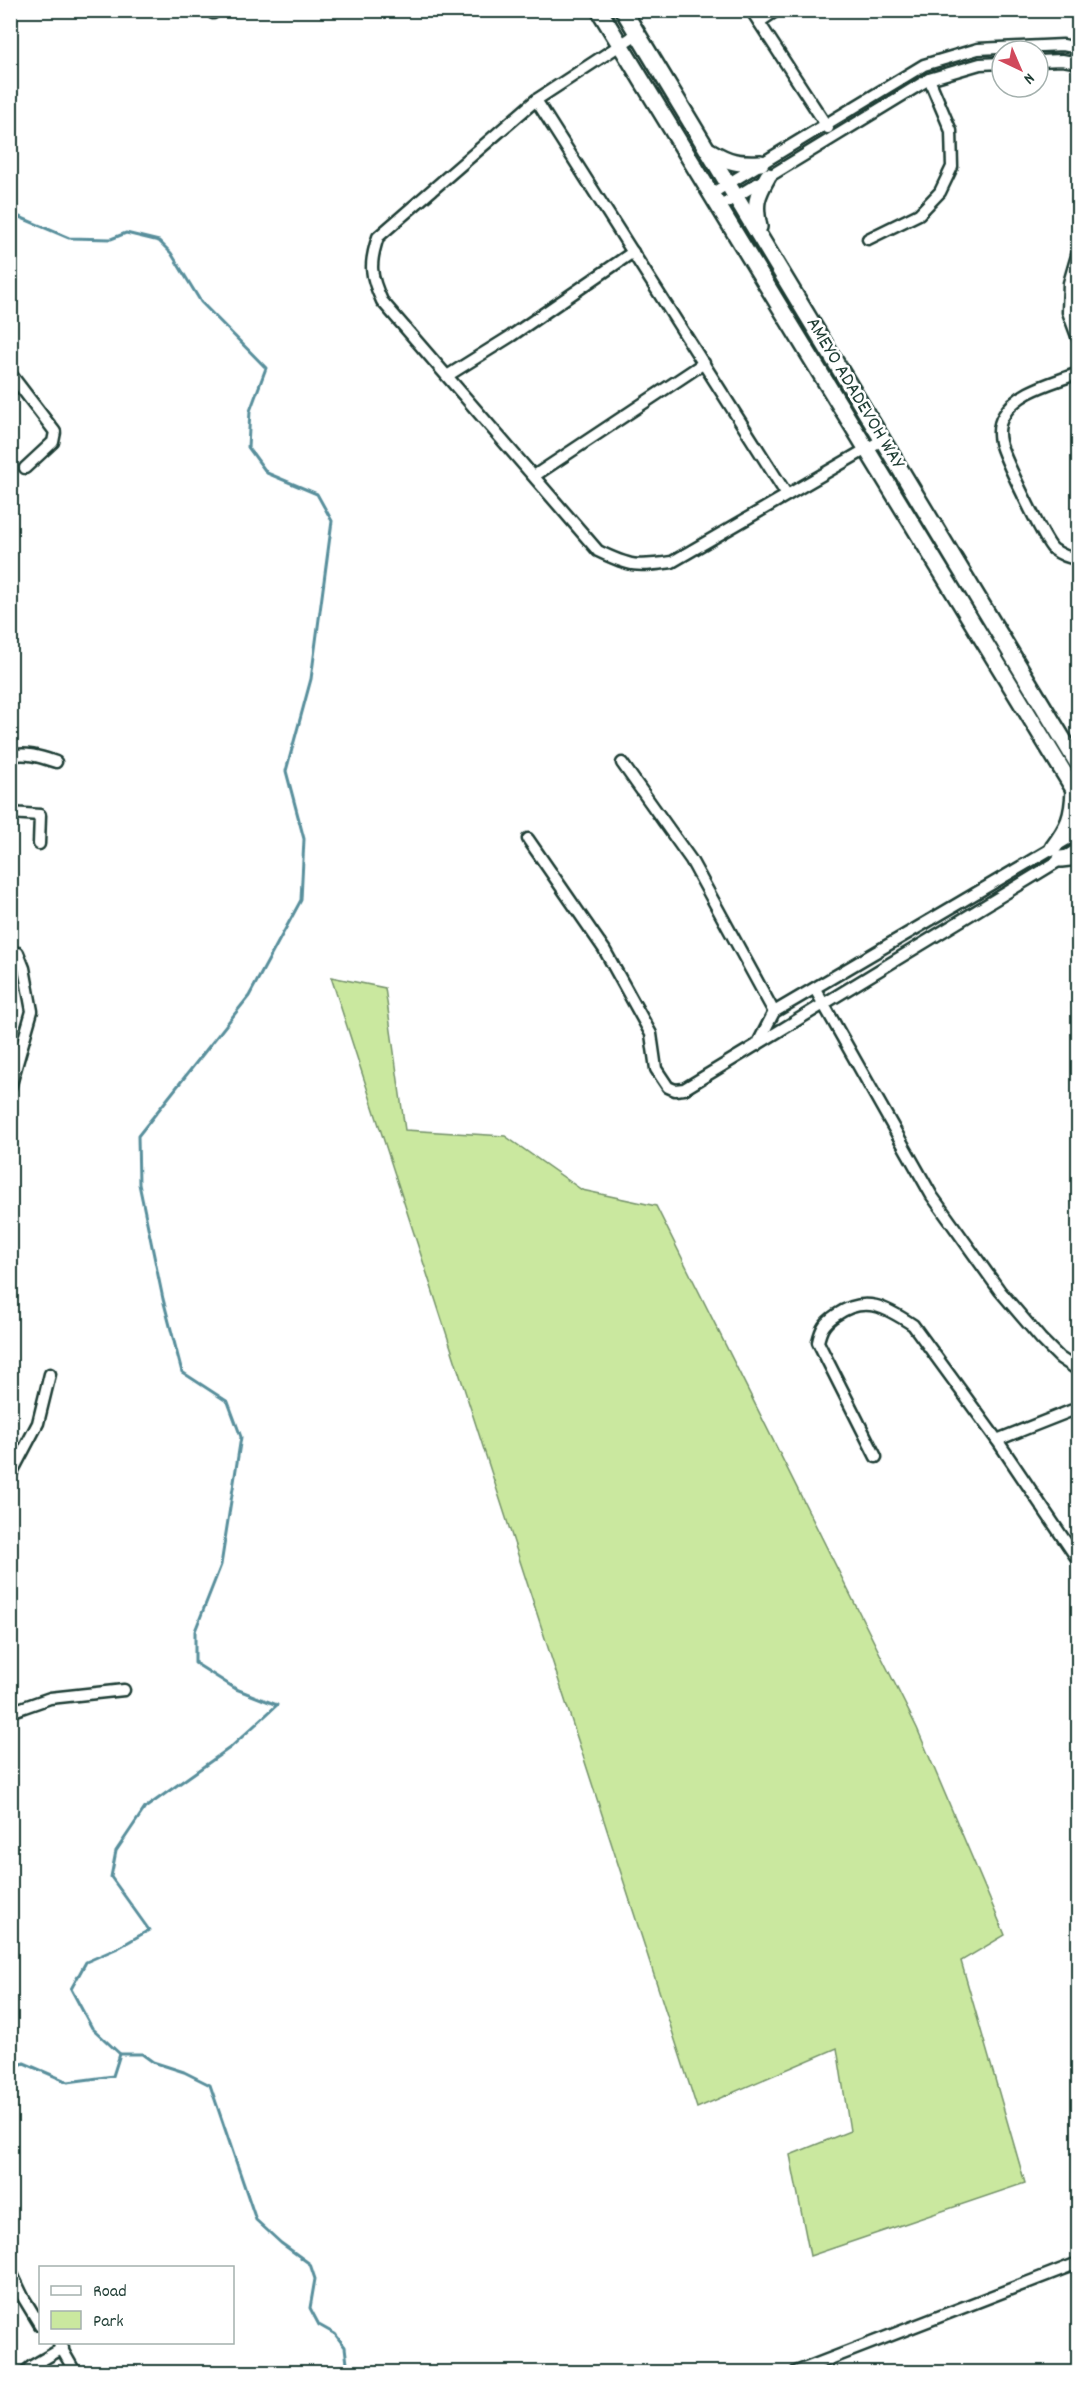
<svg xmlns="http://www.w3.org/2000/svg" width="1089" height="2383" font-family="Dekko,sans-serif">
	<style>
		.green { fill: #cae89f; stroke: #74926a; stroke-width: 1.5 }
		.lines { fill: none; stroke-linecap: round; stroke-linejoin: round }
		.stream { stroke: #598f9c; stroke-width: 3 }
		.street-casing { stroke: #1f3d34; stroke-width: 15 }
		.secondary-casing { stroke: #1f3d34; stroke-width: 20 }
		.street { stroke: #fff; stroke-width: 10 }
		.secondary { stroke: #fff; stroke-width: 15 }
		.labels { text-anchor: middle; stroke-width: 5; stroke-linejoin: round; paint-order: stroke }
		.street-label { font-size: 20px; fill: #1f3d34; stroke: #fff }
	</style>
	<rect width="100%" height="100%" fill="#fff"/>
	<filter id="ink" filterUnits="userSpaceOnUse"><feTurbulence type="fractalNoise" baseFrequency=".0167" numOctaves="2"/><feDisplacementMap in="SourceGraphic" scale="12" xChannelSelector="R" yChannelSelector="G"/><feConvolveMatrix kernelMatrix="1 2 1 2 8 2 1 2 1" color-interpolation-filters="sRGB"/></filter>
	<g filter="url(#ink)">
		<path class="green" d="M 331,977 L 385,988 L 405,1130 L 505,1136 L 582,1190 L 656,1206 L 917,1728 L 1005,1935 L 961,1961 L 1025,2183 L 810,2256 L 790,2155 L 850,2131 L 837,2048 L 697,2108 Z"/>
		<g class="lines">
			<g class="stream">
				<path d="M 10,213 L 69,238 L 111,239 L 126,233 L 159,241 L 171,253 L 201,302 L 266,368 L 250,411 L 248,447 L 267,473 L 317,494 L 332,521 L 311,679 L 286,771 L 304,839 L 301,900 L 249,996 L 138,1136 L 139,1184 L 163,1299 L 182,1372 L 228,1402 L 241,1437 L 221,1565 L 195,1631 L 195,1663 L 236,1689 L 277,1705 L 231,1747 L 145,1808 L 116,1851 L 111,1877 L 149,1930 L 118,1948 L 86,1962 L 71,1989 L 92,2028 L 120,2054 L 113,2076 L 68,2082 L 24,2063 L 10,2069"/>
				<path d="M 120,2054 L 142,2054 L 153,2062 L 184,2072 L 210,2085 L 256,2220 L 281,2243 L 310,2264 L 315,2279 L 310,2308 L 319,2325 L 335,2334 L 345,2347 L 348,2372"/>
			</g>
			<g class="street-casing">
				<g id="street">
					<path d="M 751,10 L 828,128"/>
					<path d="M 213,13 L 217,10"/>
					<path d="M 759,22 L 777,10"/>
					<path d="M 637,34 L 536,100 L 378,237 C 369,264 370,275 382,301 L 598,551 C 631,567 637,567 672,562 L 882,440"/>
					<path d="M 1038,61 L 1062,60 L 1078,63"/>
					<path d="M 536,100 L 787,495"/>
					<path d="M 711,194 L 924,65 L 978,49 L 1063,45 L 1078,48"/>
					<path d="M 719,207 L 929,79 L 980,64 L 1002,63"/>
					<path d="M 868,239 L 919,214 L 940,192 L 952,167 L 951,131 L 929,79"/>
					<path d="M 1078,252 L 1069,283 L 1068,312 L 1078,339"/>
					<path d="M 10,373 L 55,432 L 53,442 L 25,468"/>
					<path d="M 1078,373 C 1054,383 1018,390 1004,415 C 999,423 998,433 1000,442 C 1003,456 1044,540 1053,549 C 1061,555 1069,558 1078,559"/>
					<path d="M 447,376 L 511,336 L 633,252"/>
					<path d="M 534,476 L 704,363"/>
					<path d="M 10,756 C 27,752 41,757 56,762"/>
					<path d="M 622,763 L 691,860 L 774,1012"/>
					<path d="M 10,813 L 40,815 L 39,844"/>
					<path d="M 528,839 L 604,949 L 651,1034 L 656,1069 L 668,1087 L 675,1090 L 684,1089 L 1078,849"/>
					<path d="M 10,953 L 18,953 L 24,968 L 32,1011 L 10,1088"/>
					<path d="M 815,989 L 932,1196 L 1000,1291 L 1041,1339 L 1060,1358 L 1078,1370"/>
					<path d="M 757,1045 L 774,1012 L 1078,833"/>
					<path d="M 997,1440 L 1078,1408"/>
					<path d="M 876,1457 L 818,1342 C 821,1329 824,1323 836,1315 C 865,1295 886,1307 913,1325 L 997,1440 L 1078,1560"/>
					<path d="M 10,1476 L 38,1423 L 50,1374"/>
					<path d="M 10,1712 L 50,1698 L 124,1690"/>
					<path d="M 10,2270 L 23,2297 L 40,2325"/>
					<path d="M 59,2344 L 75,2372"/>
					<path d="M 25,2372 L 32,2366 L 63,2348"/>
					<path d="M 796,2372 L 1078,2263"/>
				</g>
			</g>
			<g class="secondary-casing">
				<g id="secondary">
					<path d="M 599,10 L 1078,796"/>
					<path d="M 623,10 L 1078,764"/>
					<path d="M 710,151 C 730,163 738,164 761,163"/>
					<path d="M 759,227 C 754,204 756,197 768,176"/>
					<path d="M 1053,848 C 1069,826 1073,817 1074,790"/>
					<path d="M 1061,859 L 1078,857"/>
				</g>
			</g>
			<use href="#street" class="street"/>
			<use href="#secondary" class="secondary"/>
		</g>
	</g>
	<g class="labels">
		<g class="street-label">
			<text transform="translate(857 392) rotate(59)" y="7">AMEYO ADADEVOH WAY</text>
		</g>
	</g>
	<rect width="1089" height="2383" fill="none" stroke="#fff" stroke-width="36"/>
	<rect x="18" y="18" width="1053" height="2347" fill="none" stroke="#1f3d34" stroke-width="2" filter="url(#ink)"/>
	<rect x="39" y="2266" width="195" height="78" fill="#ffffff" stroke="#a5b1ae" stroke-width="1.5"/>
	<rect x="51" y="2286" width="30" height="9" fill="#ffffff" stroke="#a5b1ae" stroke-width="1.5"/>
	<text x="93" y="2296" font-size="18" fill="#1f3d34">Road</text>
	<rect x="51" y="2311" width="30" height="18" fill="#cae89f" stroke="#a5b1ae" stroke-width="1.5"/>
	<text x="93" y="2326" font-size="18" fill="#1f3d34">Park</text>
	<g transform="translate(1020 69) rotate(136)"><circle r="28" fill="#ffffff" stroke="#a5b1ae" stroke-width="1.5"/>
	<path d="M0-4.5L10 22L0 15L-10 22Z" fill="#d1495b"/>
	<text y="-9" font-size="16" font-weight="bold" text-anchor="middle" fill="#1f3d34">N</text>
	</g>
</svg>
